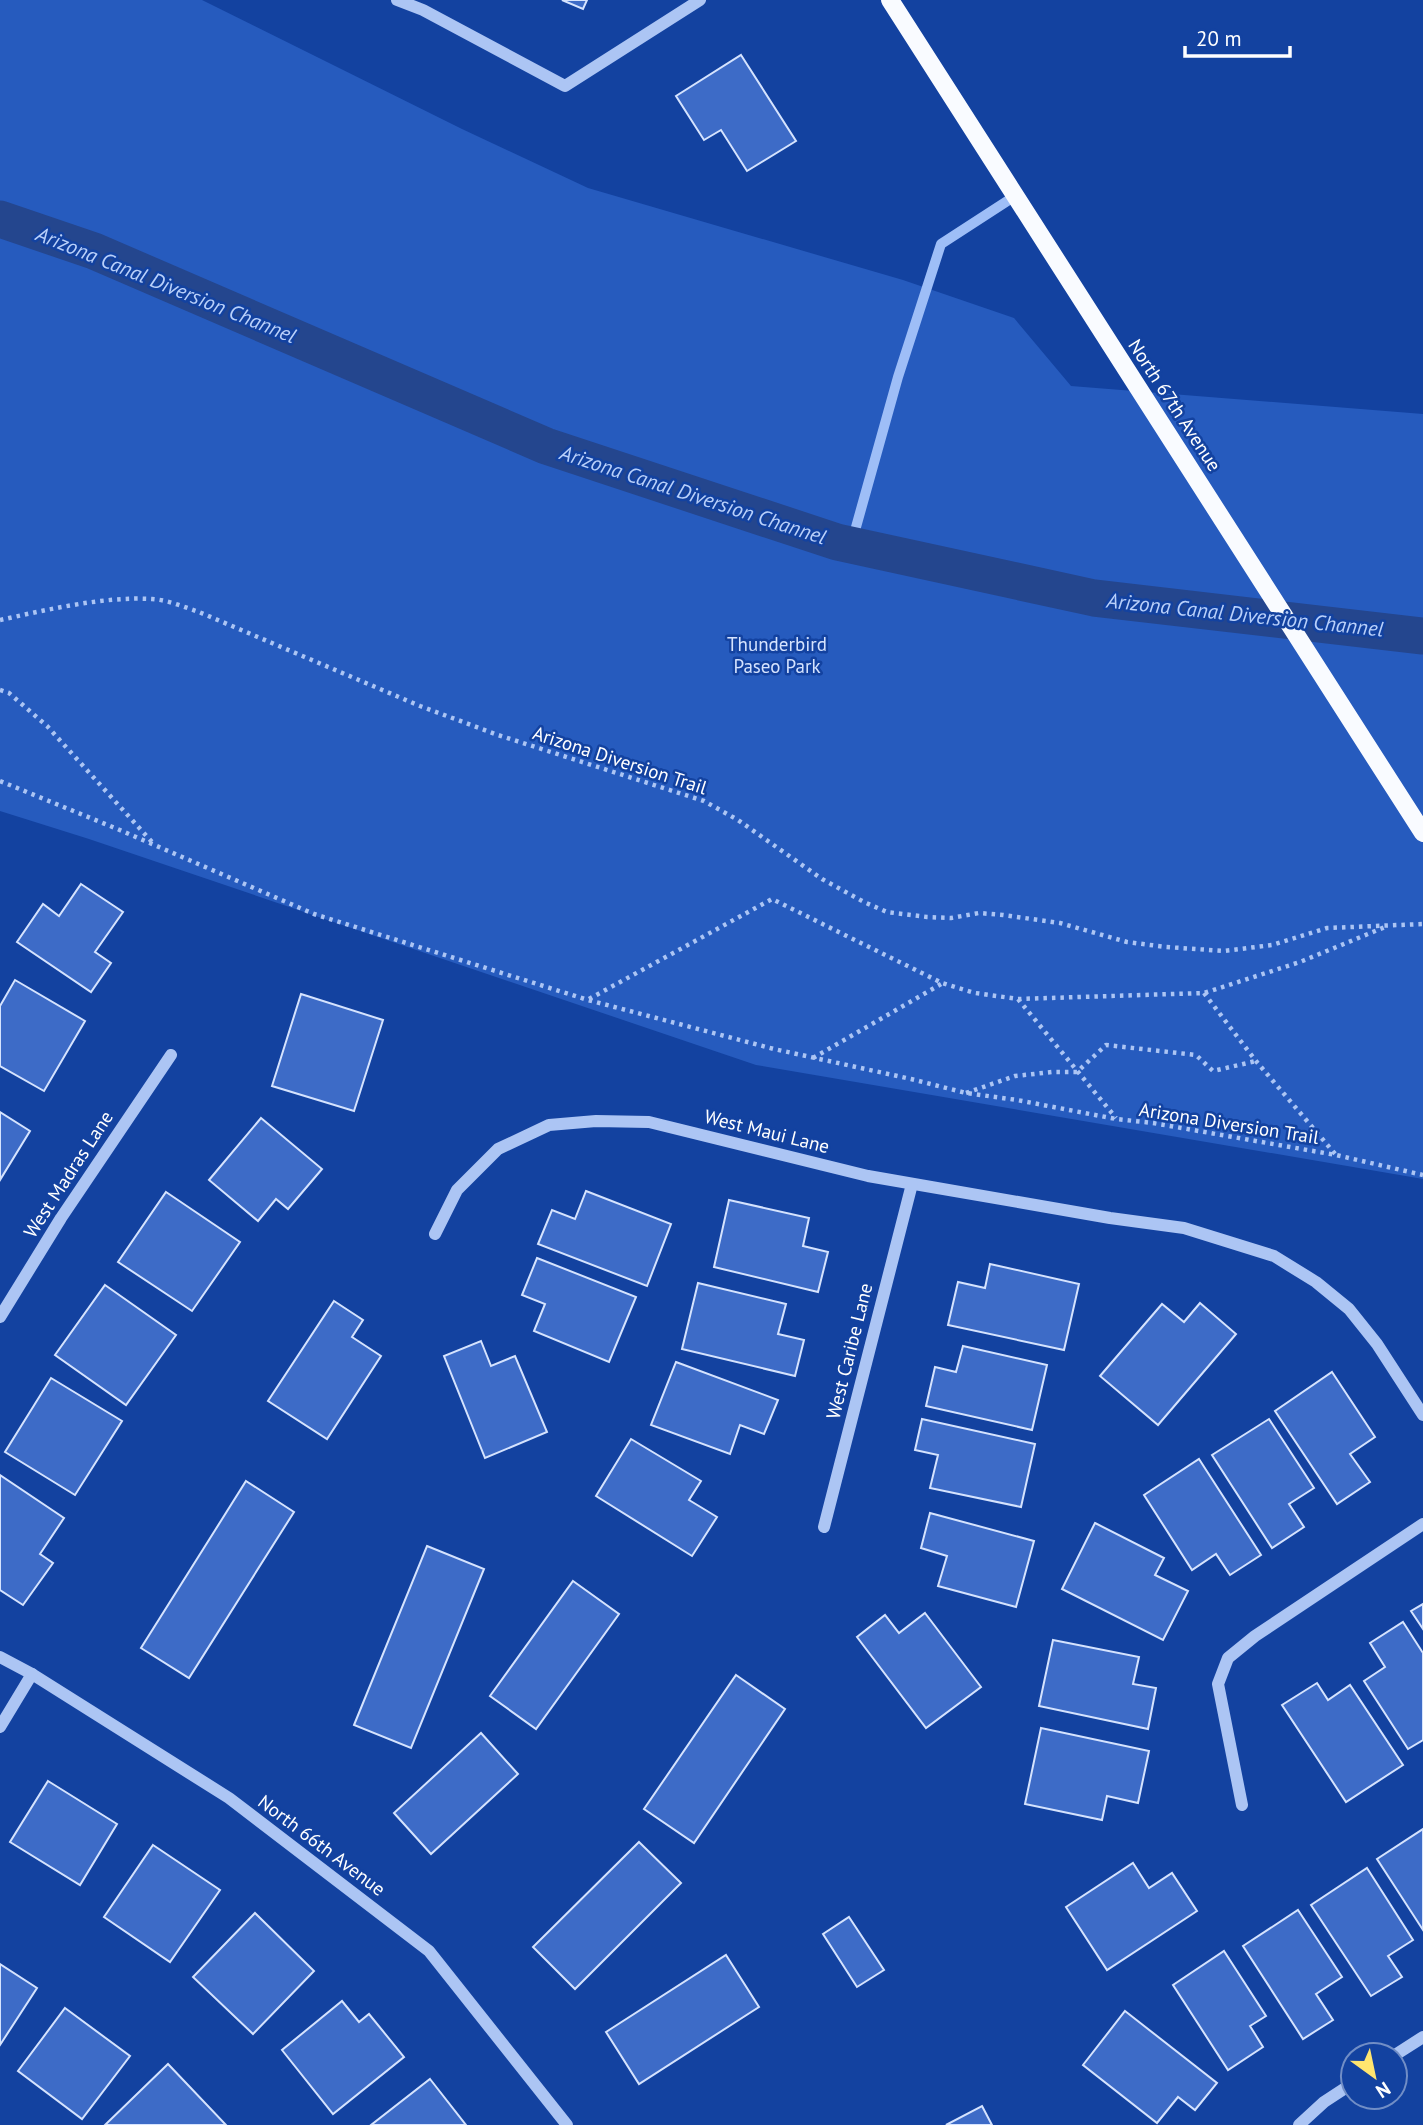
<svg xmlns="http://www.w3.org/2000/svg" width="1423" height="2125" font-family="'PT Sans',sans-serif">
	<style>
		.green { fill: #265bbe }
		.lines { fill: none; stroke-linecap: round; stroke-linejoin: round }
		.stream { stroke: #9ebef7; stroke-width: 10 }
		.canal { stroke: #24468e; stroke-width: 37 }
		.building { fill: #3d6bc7; stroke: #d5e3fe; stroke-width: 2 }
		.path { stroke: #acc5f4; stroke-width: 4.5; stroke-dasharray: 3.5 5; stroke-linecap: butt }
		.minor { stroke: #acc5f4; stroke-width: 12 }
		.major { stroke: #f9fbff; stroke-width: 18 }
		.labels { text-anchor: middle; stroke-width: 5; stroke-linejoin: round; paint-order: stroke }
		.street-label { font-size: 19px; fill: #fff; stroke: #1342a0 }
		.park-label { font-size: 19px; fill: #d5e3fe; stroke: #1342a0 }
		.water-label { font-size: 21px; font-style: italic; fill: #b9d0fa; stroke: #1342a0 }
	</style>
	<rect width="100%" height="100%" fill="#1342a0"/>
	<path class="green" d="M 0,0 L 202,0 L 462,129 L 588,188 L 903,280 L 1014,318 L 1071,386 L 1423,414 L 1423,1179 L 756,1065 L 89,839 L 0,811 Z"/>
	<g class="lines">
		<path class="stream" d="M 851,545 L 898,377 L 941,244 L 1015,196"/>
		<path class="canal" d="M 0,219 L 94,251 L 546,446 L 837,542 L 1094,598 L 1423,636"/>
	</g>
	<g class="building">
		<path d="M 562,0 L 587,0 L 583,9 Z"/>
		<path d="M 741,55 L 796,141 L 747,171 L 721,130 L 704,140 L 676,96 Z"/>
		<path d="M 81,884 L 123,912 L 95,952 L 111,963 L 91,992 L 17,942 L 43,904 L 59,916 Z"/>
		<path d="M 15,980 L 85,1021 L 44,1091 L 0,1066 L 0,1006 Z"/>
		<path d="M 301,994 L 383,1020 L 354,1111 L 272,1086 Z"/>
		<path d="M 0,1112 L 30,1131 L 0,1180 Z"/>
		<path d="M 261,1118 L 322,1169 L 288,1209 L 276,1199 L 258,1221 L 209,1180 Z"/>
		<path d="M 586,1191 L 671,1224 L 647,1286 L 538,1244 L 552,1210 L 575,1219 Z"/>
		<path d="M 166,1192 L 240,1242 L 192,1311 L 118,1262 Z"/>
		<path d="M 729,1200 L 809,1218 L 803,1246 L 828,1252 L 818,1292 L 714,1267 Z"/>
		<path d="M 537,1258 L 636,1297 L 609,1362 L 534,1331 L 545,1304 L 522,1295 Z"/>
		<path d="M 990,1264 L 1079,1284 L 1064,1350 L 948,1325 L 958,1282 L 985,1288 Z"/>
		<path d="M 698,1283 L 786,1304 L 778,1334 L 804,1340 L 795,1376 L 682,1349 Z"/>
		<path d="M 105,1285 L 176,1335 L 126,1405 L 55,1355 Z"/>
		<path d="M 334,1301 L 363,1320 L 352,1337 L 381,1356 L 327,1439 L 268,1401 Z"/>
		<path d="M 1200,1303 L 1236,1334 L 1158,1425 L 1100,1376 L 1162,1304 L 1184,1322 Z"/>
		<path d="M 481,1341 L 491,1366 L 515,1356 L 547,1432 L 485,1458 L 444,1356 Z"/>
		<path d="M 963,1346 L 1047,1365 L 1032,1430 L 926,1406 L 935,1367 L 956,1372 Z"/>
		<path d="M 676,1362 L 778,1400 L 764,1434 L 740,1425 L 730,1454 L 651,1425 Z"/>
		<path d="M 1332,1372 L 1375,1437 L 1350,1454 L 1370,1482 L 1337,1504 L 1275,1411 Z"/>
		<path d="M 51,1378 L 122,1421 L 75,1495 L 5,1452 Z"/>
		<path d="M 922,1419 L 1035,1444 L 1021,1507 L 930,1488 L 938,1455 L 915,1450 Z"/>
		<path d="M 1269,1419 L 1314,1488 L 1289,1504 L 1304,1527 L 1272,1548 L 1212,1455 Z"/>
		<path d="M 631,1439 L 701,1481 L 689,1500 L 717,1517 L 692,1556 L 596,1496 Z"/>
		<path d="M 1199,1459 L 1261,1555 L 1230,1575 L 1216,1554 L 1192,1570 L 1144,1495 Z"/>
		<path d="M 0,1475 L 64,1518 L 40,1554 L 53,1563 L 23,1605 L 0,1590 Z"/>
		<path d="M 246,1481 L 294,1512 L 189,1678 L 141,1648 Z"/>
		<path d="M 930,1513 L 1034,1541 L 1016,1607 L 938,1586 L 947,1556 L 921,1548 Z"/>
		<path d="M 1095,1523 L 1164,1558 L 1155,1575 L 1188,1591 L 1163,1640 L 1062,1589 Z"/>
		<path d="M 427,1546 L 484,1569 L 411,1748 L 354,1725 Z"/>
		<path d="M 573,1581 L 619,1614 L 536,1729 L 490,1696 Z"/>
		<path d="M 1423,1604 L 1423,1629 L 1411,1611 Z"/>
		<path d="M 925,1613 L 981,1687 L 926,1728 L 857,1637 L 885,1615 L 899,1633 Z"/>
		<path d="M 1403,1622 L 1423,1653 L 1423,1740 L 1408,1749 L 1364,1681 L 1385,1667 L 1370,1643 Z"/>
		<path d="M 1053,1640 L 1139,1657 L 1133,1684 L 1156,1688 L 1148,1729 L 1039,1706 Z"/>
		<path d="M 736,1675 L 785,1709 L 694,1843 L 644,1809 Z"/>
		<path d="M 1317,1683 L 1328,1700 L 1350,1685 L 1403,1765 L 1346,1802 L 1282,1705 Z"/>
		<path d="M 1041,1728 L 1149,1751 L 1138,1803 L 1107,1796 L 1102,1820 L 1025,1804 Z"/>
		<path d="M 481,1733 L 518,1774 L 431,1854 L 394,1813 Z"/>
		<path d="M 48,1781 L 117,1824 L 80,1885 L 10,1842 Z"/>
		<path d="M 1423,1829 L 1423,1930 L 1377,1859 Z"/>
		<path d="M 639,1842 L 681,1883 L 575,1989 L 533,1947 Z"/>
		<path d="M 153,1845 L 220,1890 L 170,1962 L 104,1917 Z"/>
		<path d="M 1133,1863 L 1149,1888 L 1172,1873 L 1197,1911 L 1107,1970 L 1066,1907 Z"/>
		<path d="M 1367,1868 L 1413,1940 L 1388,1956 L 1402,1977 L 1371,1996 L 1311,1905 Z"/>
		<path d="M 1298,1910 L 1342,1977 L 1316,1994 L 1333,2020 L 1303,2039 L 1243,1946 Z"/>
		<path d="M 255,1913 L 314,1971 L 253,2034 L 193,1977 Z"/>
		<path d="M 849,1917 L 884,1970 L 857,1987 L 823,1934 Z"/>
		<path d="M 1224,1951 L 1266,2016 L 1250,2026 L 1263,2047 L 1228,2070 L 1173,1985 Z"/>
		<path d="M 726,1955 L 759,2007 L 639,2084 L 606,2032 Z"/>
		<path d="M 0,1964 L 37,1988 L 0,2045 Z"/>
		<path d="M 342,2001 L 359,2022 L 369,2014 L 404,2057 L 333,2114 L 282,2050 Z"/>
		<path d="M 65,2008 L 130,2056 L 82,2119 L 18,2071 Z"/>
		<path d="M 1125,2011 L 1217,2083 L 1195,2110 L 1178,2097 L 1157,2123 L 1083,2065 Z"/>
		<path d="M 168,2064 L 226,2125 L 105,2125 Z"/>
		<path d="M 430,2079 L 466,2125 L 371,2125 Z"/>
		<path d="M 982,2106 L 992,2125 L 946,2125 Z"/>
	</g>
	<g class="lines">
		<g class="path">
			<path d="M 0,620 C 46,610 104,596 152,599 C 168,600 184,607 199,612 L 420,706 L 498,735 L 704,801 L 738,820 L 822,879 L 864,902 L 887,912 L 927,917 L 951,918 L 979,913 L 1003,915 L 1060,923 L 1127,942 L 1166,947 L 1224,951 L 1272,945 L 1327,928 L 1423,924"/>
			<path d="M 0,690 L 9,693 L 47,726 L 152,842"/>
			<path d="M 0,781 L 115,828 L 314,914 L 588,1000 L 774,1049 L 911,1079 L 966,1093 L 1017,1100 L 1116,1119 L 1153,1123 L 1336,1155 L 1423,1175"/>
			<path d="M 1204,993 L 1256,1061 L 1336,1155"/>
			<path d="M 589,999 L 772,899 L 942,983 L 975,993 L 1018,999 L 1204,993 L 1300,962 L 1385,927"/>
			<path d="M 1018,999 L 1116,1118"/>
			<path d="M 813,1058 L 941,984"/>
			<path d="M 966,1093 L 1015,1076 L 1052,1072 L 1077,1072 L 1106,1045 L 1196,1055 L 1213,1071 L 1256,1061"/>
		</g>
		<g class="minor">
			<path d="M 397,0 L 423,10 L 565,86 L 700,0"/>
			<path d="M 435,1234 L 457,1190 L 498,1149 L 549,1125 L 596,1121 L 649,1122 L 868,1176 L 1110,1218 L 1184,1228 L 1274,1256 L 1316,1282 L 1349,1309 L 1377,1344 L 1423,1415"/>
			<path d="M 0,1317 L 61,1218 L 171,1055"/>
			<path d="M 824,1527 L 912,1184"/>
			<path d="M 0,1657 L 32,1674 L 229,1798 L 429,1951 L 567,2125"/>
			<path d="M 0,1727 L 32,1674"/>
			<path d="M 1242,1805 L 1218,1684 L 1228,1658 L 1255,1636 L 1423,1524"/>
			<path d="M 1395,2055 L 1423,2037"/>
			<path d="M 1299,2125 L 1324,2102 L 1353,2083"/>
		</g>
		<path class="major" d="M 890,0 L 1423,833"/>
	</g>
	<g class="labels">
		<g class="street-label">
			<text transform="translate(1175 405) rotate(57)" y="7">North 67th Avenue</text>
			<text transform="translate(620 760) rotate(18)" y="7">Arizona Diversion Trail</text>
			<text transform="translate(1229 1123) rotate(9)" y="7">Arizona Diversion Trail</text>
			<text transform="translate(767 1131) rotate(14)" y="7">West Maui Lane</text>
			<text transform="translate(68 1174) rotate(-57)" y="7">West Madras Lane</text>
			<text transform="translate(849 1351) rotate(-76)" y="7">West Caribe Lane</text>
			<text transform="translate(322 1845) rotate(37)" y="7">North 66th Avenue</text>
		</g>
		<g class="park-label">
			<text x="777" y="651">Thunderbird<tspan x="777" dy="22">Paseo Park</tspan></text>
		</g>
		<g class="water-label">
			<text transform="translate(166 285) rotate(22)" y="7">Arizona Canal Diversion Channel</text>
			<text transform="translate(693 495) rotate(18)" y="7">Arizona Canal Diversion Channel</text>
			<text transform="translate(1245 615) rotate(6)" y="7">Arizona Canal Diversion Channel</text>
		</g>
	</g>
	<g transform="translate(1374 2076) rotate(147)"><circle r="33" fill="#1342a0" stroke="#718ec6" stroke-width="2"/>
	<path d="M0-5L12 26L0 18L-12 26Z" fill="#ffe56f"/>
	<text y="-10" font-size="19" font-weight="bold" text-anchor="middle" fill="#ffffff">N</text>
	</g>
	<path d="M1185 46v10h105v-10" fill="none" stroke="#ffffff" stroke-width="3.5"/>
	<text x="1196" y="46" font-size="21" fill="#ffffff" stroke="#1342a0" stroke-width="5" paint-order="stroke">20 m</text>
</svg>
